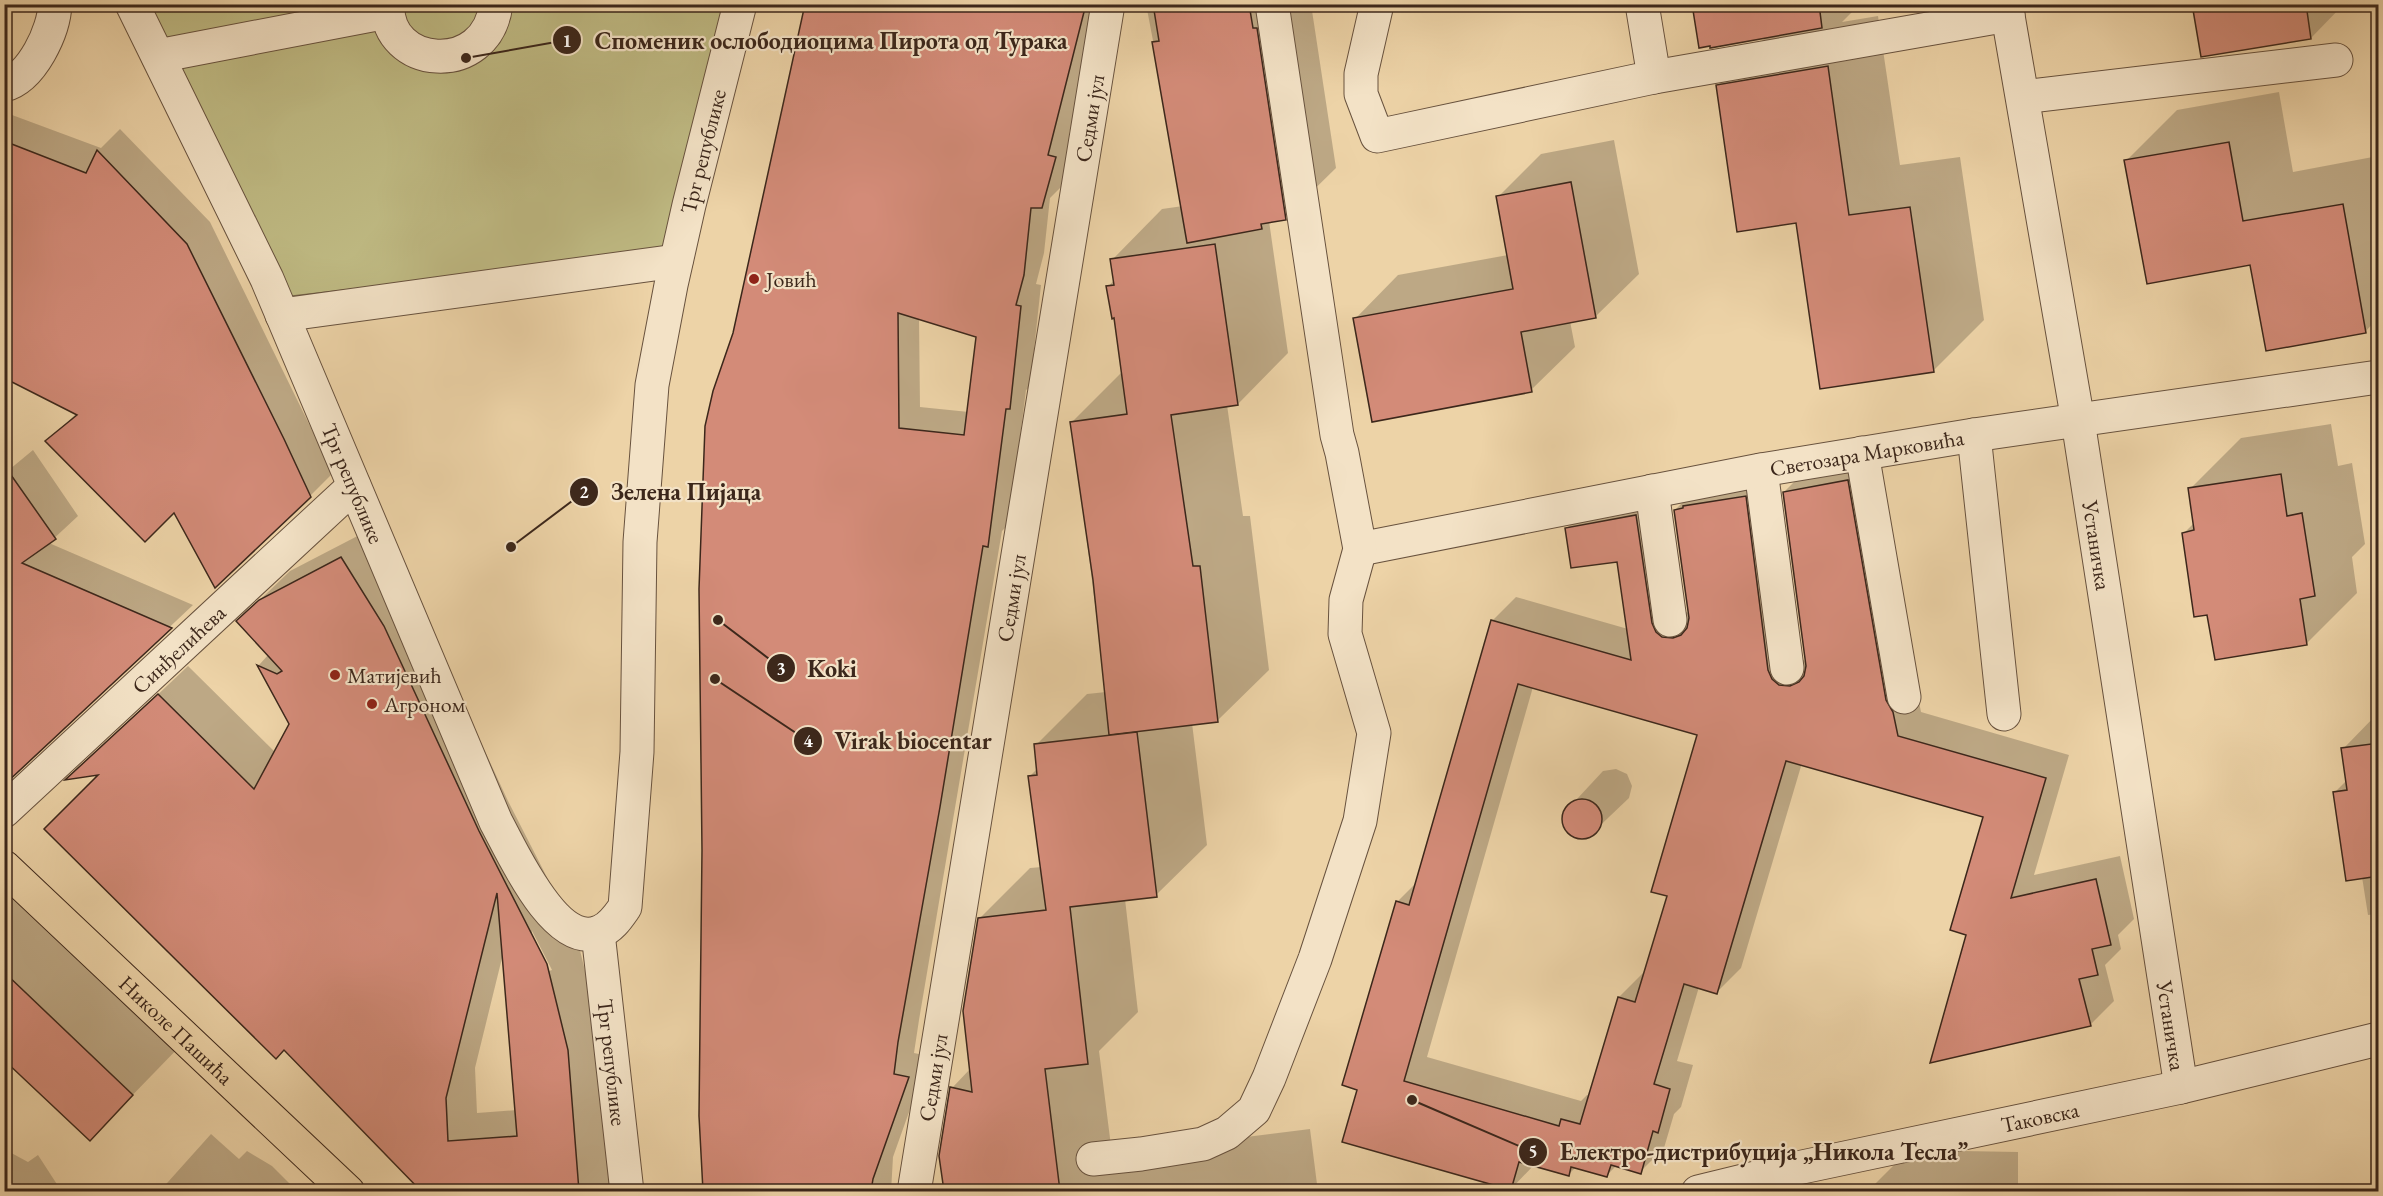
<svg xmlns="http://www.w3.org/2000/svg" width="2383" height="1196" font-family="'EB Garamond',serif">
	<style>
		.green { fill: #bfba83; stroke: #7e704f; stroke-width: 1.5 }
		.shadow { fill: #0003; fill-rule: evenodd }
		.building { fill: #d38b78; stroke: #3c271b; stroke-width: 1.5; fill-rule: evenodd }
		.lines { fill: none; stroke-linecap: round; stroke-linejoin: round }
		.minor-casing { stroke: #68523e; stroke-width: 35 }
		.major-casing { stroke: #3c271b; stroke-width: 35 }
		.minor { stroke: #f3e2c6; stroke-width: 33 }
		.major { stroke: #edd3a7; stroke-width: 33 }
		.poi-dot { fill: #8f2418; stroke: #f3e2c6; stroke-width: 2 }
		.labels { text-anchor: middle; stroke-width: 4.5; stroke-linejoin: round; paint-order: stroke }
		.street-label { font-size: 22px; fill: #3c271b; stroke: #f3e2c6 }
		.poi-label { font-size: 22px; fill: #3c271b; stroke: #f3e2c6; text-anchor: start }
		.leader { fill: none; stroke: #3c271b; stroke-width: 2 }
		.callout-dot { fill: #3c271b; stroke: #f3e2c6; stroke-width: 2 }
		.mark-label { font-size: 18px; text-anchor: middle; font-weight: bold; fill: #fff }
		.callout-label { font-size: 24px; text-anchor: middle; font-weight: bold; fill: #3c271b; stroke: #f3e2c6; stroke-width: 4.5; stroke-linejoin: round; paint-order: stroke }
	</style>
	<rect width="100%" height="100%" fill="#edd3a7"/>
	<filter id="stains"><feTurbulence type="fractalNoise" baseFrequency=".00333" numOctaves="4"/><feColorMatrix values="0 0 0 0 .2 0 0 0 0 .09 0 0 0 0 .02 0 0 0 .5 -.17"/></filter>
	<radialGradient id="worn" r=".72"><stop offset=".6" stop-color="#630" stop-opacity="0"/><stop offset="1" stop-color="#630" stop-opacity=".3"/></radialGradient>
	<path class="green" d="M 132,5 L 726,5 L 671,253 L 266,299 Z"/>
	<g class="shadow">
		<path d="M 806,4 L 1100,4 L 1069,134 L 1076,136 L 1063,185 L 1050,198 L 1044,253 L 1036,284 L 1041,285 L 1030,387 L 1026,390 L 1009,524 L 1002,531 L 919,1020 L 914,1053 L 929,1056 L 893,1157 L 891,1192 L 704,1192 L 735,333 ZM 919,318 L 977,336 L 969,412 L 920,407 Z"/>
		<path d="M 1146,4 L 1311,4 L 1336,168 L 1285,218 L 1269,221 L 1288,353 L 1238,404 L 1227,405 L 1243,516 L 1250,516 L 1269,670 L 1218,720 L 1192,723 L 1207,845 L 1156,895 L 1125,899 L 1138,1012 L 1099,1051 L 1112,1154 L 1310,1129 L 1318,1192 L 945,1192 L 940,1156 L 952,1088 L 971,1068 L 979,919 L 1030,868 L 1042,867 L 1030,776 L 1038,768 L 1036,745 L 1087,694 L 1106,692 L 1072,422 L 1123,371 L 1108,287 L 1114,280 L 1112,260 L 1162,209 L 1183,206 L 1170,130 Z"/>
		<path d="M 1428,4 L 1484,4 L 1430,12 Z"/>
		<path d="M 1694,4 L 1851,4 L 1852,12 L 1842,22 L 1878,16 L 1900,165 L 1960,157 L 1984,320 L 1933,371 L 1797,222 L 1717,86 L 1767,36 Z"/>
		<path d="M 2194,4 L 2344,4 L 2311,38 Z"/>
		<path d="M 2279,92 L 2293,172 L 2378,156 L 2378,318 L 2365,332 L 2126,161 L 2177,110 Z"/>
		<path d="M 4,112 L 101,148 L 120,129 L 210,222 L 333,473 L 310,496 L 175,511 L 47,441 L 77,413 L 4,376 Z"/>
		<path d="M 1614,140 L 1639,274 L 1595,317 L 1570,321 L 1575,347 L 1531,390 L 1355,319 L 1398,275 L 1508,255 L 1498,197 L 1541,154 Z"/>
		<path d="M 2331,424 L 2338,466 L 2352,463 L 2365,544 L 2352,557 L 2357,593 L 2306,644 L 2208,613 L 2183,534 L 2195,522 L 2190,489 L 2241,438 Z"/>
		<path d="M 33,450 L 78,516 L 49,543 L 193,605 L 4,783 L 4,474 Z"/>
		<path d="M 1871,457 L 1921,712 L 2069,755 L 2034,875 L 2120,856 L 2134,919 L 2118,935 L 2121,949 L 2105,965 L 2114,1001 L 2090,1025 L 1968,934 L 1985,816 L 1802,763 L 1741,968 L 1717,992 L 1699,987 L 1677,1061 L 1693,1065 L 1681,1107 L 1674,1114 L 1664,1148 L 1640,1172 L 1617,1165 L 1607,1175 L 1576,1167 L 1568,1175 L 1534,1165 L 1511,1189 L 1359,1089 L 1397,902 L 1418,881 L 1492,621 L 1516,597 L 1628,629 L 1618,560 L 1567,528 L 1591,504 L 1660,492 L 1679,608 L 1690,614 L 1675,510 L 1699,486 L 1769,473 L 1795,655 L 1807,662 L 1784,492 L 1808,468 ZM 1533,687 L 1699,734 L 1669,895 L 1645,974 L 1643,973 L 1619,997 L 1590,1096 L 1587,1095 L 1581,1101 L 1427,1057 Z"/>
		<path d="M 371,529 L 413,596 L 508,801 L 576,934 L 597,1020 L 615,1192 L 424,1192 L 284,1048 L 113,737 L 188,666 L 275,752 L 290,724 L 259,665 L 269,654 L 238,621 L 290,571 ZM 532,931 L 552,970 L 549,971 L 532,938 ZM 503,954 L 517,1110 L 477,1113 L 475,1068 Z"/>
		<path d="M 2378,713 L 2378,914 L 2368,915 L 2362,877 L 2334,793 L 2347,780 L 2343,749 Z"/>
		<path d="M 1616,769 L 1627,774 L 1632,786 L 1629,798 L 1588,837 L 1577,837 L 1567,830 L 1563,819 L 1564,813 L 1603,771 Z"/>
		<path d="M 4,879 L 183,1043 L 90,1139 L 4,1058 Z"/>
		<path d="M 211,1134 L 239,1159 L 247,1151 L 272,1166 L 298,1192 L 159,1192 Z"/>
		<path d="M 4,1149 L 28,1162 L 38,1155 L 62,1192 L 4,1192 Z"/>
		<path d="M 1909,1150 L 2018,1152 L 2018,1192 L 1867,1192 Z"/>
	</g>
	<g class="building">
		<path d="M 805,4 L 1086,4 L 1048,155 L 1056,157 L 1042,208 L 1031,208 L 1024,275 L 1016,305 L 1021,306 L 1010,409 L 1006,409 L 988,547 L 983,546 L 940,807 L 898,1042 L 894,1074 L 909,1077 L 873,1179 L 871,1191 L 703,1191 L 699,1116 L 702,850 L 699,589 L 705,426 L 713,391 L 733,333 ZM 898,313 L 976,337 L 964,435 L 899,428 Z"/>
		<path d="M 1153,4 L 1249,4 L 1253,28 L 1257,28 L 1286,220 L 1261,224 L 1262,229 L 1187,243 L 1152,42 L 1159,41 Z"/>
		<path d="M 1692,4 L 1819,4 L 1822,28 L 1710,48 L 1710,46 L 1699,48 Z"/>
		<path d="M 2192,4 L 2306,4 L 2311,39 L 2201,57 Z"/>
		<path d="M 1828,66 L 1849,215 L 1910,207 L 1934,372 L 1820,389 L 1796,223 L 1737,232 L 1716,85 Z"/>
		<path d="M 4,141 L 86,173 L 97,150 L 187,244 L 284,439 L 311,497 L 215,588 L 174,513 L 145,542 L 45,441 L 77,415 L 4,378 Z"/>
		<path d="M 2229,142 L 2243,221 L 2343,204 L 2366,333 L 2266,351 L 2250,265 L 2147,284 L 2124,160 Z"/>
		<path d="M 1571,182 L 1596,318 L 1521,332 L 1532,392 L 1372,422 L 1353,318 L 1513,289 L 1496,196 Z"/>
		<path d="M 1215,244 L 1238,405 L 1171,415 L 1193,566 L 1200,566 L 1218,722 L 1109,735 L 1093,580 L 1070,422 L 1127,414 L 1114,318 L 1112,319 L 1106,286 L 1114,285 L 1110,259 Z"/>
		<path d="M 4,465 L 56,539 L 22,563 L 172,628 L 4,785 Z"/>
		<path d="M 2281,474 L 2287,516 L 2302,513 L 2315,596 L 2300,599 L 2307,645 L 2215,660 L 2207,615 L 2194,617 L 2182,533 L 2194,530 L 2188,488 Z"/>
		<path d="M 1848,480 L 1886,700 L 1893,712 L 1898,736 L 2046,778 L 2011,898 L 2096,879 L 2111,945 L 2092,949 L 2098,975 L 2079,979 L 2091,1026 L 1930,1063 L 1966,935 L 1950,930 L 1983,817 L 1786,761 L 1717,994 L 1684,984 L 1654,1084 L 1670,1089 L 1658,1133 L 1653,1131 L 1641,1174 L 1611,1165 L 1607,1177 L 1571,1167 L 1569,1176 L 1519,1162 L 1511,1190 L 1342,1142 L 1357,1090 L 1342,1085 L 1396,901 L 1409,905 L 1491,620 L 1631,660 L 1617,562 L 1571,568 L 1565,528 L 1636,515 L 1652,623 L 1656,632 L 1662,637 L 1673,638 L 1681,635 L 1687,628 L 1689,618 L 1674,510 L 1683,508 L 1683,506 L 1746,496 L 1768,670 L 1772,679 L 1779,685 L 1790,686 L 1799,682 L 1804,676 L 1806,666 L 1783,492 ZM 1518,684 L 1697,735 L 1651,892 L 1667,896 L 1635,1002 L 1618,997 L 1580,1124 L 1561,1119 L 1559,1126 L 1404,1081 Z"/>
		<path d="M 341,557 L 384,626 L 479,831 L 547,964 L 568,1050 L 579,1191 L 421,1191 L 284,1050 L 276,1059 L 44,829 L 98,775 L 65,780 L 158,694 L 254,789 L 289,724 L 257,665 L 277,674 L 282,671 L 236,621 L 259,600 ZM 497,893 L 517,1136 L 448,1141 L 446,1098 Z"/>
		<path d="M 1137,732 L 1157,897 L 1070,907 L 1088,1064 L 1045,1069 L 1060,1191 L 944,1191 L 939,1156 L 950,1087 L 972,1092 L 963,1011 L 978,918 L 1046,910 L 1028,776 L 1037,775 L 1034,744 Z"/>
		<path d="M 2379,743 L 2379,876 L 2346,881 L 2333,792 L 2347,790 L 2341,748 Z"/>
		<circle cx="1582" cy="819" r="20"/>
		<path d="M 4,972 L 133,1095 L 90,1141 L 4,1060 Z"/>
	</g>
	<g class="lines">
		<g class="minor-casing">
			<g id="minor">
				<path id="s1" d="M 132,4 L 267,279 L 496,822 C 512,851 555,950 599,932 C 611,928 618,917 625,907 L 637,752 L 640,542 L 652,385 L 671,285 L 689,205 L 740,4"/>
				<path d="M 388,4 C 384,68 487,79 496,4"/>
				<path d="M 1377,4 L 1361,74 L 1361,94 L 1377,136 L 1654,77 L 1642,4"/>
				<path id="s2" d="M 2006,4 L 2078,421 L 2181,1087"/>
				<path d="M 158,56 L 387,12"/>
				<path d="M 1654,77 L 2008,15"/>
				<path d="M 4,85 C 32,78 54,31 55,4"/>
				<path d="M 2023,97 L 2336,60"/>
				<path d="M 282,315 L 676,261"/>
				<path d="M 1974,435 L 2004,714"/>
				<path d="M 1862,453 L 1904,697"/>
				<path d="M 1761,470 L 1787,668"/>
				<path d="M 1652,491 L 1670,620"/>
				<path id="s3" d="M 1360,549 L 1761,470 L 1974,435 L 2378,377"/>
				<path id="s4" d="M 4,811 L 354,486"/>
				<path id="s5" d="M 598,933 L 627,1192"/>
				<path d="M 1093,1159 L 1141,1154 L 1203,1144 L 1227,1133 L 1254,1110 L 1269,1078 L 1315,959 L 1360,821 L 1374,733 L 1345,634 L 1346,600 L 1360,549 L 1342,453 L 1337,435 L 1272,4"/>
				<path id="s6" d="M 914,1192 L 1108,4"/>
				<path id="s7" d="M 1698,1192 L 1788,1170 L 2181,1087 L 2378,1039"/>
			</g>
		</g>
		<g class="major-casing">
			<g id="major">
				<path id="s8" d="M 4,867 L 348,1192"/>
			</g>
		</g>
		<use href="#minor" class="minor"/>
		<use href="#major" class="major"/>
	</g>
	<g class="poi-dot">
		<circle cx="754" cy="279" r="6"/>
		<circle cx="335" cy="675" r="6"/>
		<circle cx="372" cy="704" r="6"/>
	</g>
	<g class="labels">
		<g class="street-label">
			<text dy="8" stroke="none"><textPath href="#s6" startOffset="1088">Седми јул</textPath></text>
			<text dy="8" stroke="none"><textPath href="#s1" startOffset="1856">Трг републике</textPath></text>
			<text dy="8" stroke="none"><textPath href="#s3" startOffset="516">Светозара Марковића</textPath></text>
			<text dy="8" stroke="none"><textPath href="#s1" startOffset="528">Трг републике</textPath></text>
			<text dy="8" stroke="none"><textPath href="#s2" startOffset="549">Устаничка</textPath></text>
			<text dy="8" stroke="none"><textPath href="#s6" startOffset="602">Седми јул</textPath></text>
			<text dy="8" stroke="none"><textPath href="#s4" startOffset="238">Синђелићева</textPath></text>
			<text dy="8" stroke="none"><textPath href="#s2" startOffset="1035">Устаничка</textPath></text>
			<text dy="8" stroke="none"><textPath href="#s8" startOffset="237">Николе Пашића</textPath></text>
			<text dy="8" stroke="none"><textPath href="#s5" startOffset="130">Трг републике</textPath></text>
			<text dy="8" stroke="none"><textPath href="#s6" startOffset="116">Седми јул</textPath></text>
			<text dy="8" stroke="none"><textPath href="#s7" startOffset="350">Таковска</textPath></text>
		</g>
		<g class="poi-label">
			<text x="766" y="287">Јовић</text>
			<text x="347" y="683">Матијевић</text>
			<text x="384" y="712">Агроном</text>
		</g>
	</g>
	<path class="leader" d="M466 58L567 40M511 547L584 492M718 620L781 668M715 679L808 741M1412 1100L1533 1152"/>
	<g class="callout-dot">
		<circle cx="466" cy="58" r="6"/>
		<circle cx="511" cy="547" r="6"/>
		<circle cx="718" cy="620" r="6"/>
		<circle cx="715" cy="679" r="6"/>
		<circle cx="1412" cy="1100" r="6"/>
		<circle cx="567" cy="40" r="15"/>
		<circle cx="584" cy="492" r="15"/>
		<circle cx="781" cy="668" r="15"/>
		<circle cx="808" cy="741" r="15"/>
		<circle cx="1533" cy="1152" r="15"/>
	</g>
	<g class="mark-label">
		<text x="567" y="47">1</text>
		<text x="584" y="498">2</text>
		<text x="781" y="675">3</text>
		<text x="808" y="747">4</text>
		<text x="1533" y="1158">5</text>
	</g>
	<g class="callout-label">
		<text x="831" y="49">Споменик ослободиоцима Пирота од Турака</text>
		<text x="686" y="500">Зелена Пијаца</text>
		<text x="832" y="677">Koki</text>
		<text x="913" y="749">Virak biocentar</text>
		<text x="1764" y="1160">Електро-дистрибуција „Никола Тесла”</text>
	</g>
	<rect width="2383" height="1196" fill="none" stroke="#edd3a7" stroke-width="24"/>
	<rect x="6" y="6" width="2371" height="1184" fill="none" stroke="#3c271b" stroke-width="3"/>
	<rect x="12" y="12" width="2359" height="1172" fill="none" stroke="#3c271b" stroke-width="1.5"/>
	<rect width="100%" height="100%" filter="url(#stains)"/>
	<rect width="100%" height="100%" fill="url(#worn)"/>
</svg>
